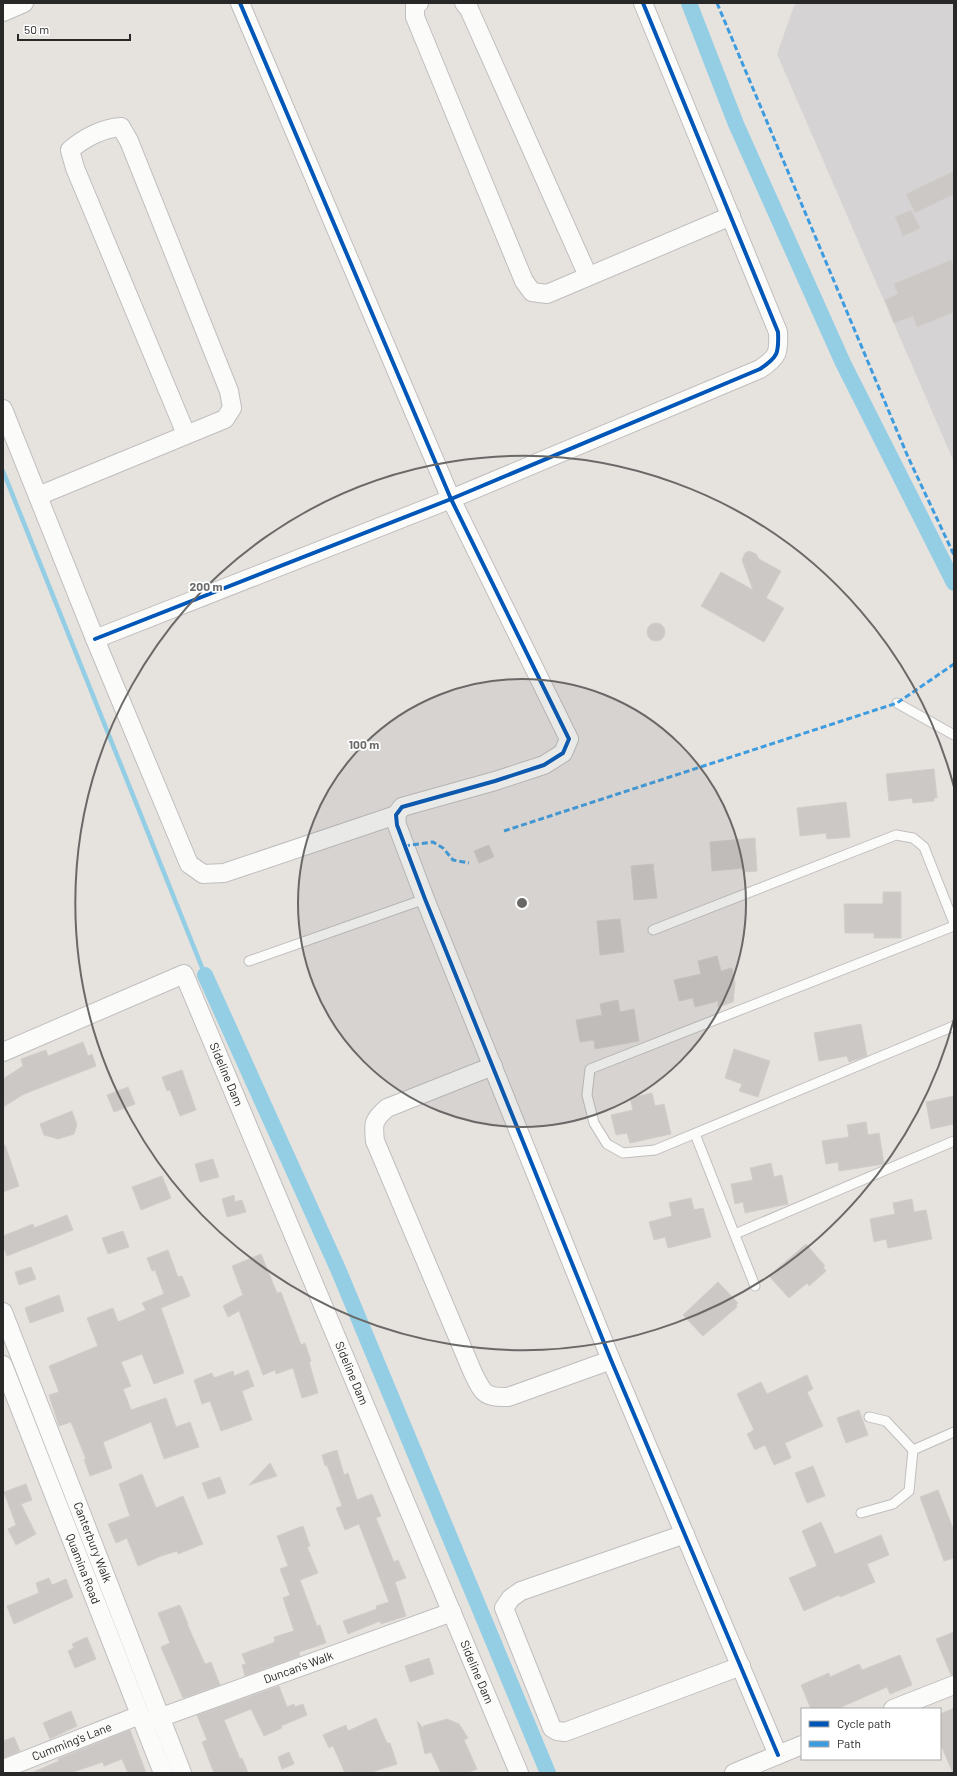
<svg xmlns="http://www.w3.org/2000/svg" width="957" height="1776" font-family="Barlow,sans-serif">
	<style>
		.industrial { fill: #d6d3d5 }
		.lines { fill: none; stroke-linecap: round; stroke-linejoin: round }
		.stream { stroke: #94cee5; stroke-width: 4.5 }
		.canal { stroke: #94cee5; stroke-width: 16 }
		.building { fill: #cbc8c5; stroke: #d1ceca }
		.service-casing { stroke: #c0bebf; stroke-width: 11 }
		.minor-casing { stroke: #c0bebf; stroke-width: 20 }
		.service { stroke: #fbfbfa; stroke-width: 9 }
		.minor { stroke: #fbfbfa; stroke-width: 18 }
		.quiet { stroke: #3d9ce0; stroke-width: 3; stroke-dasharray: 6 3; stroke-linecap: butt }
		.cycleway-casing { stroke: #fff; stroke-width: 6 }
		.cycleway { stroke: #0057b8; stroke-width: 4 }
		.ring { fill: none; stroke: #6a6968; stroke-width: 2 }
		.labels { text-anchor: middle; stroke-width: 3.5; stroke-linejoin: round; paint-order: stroke }
		.street-label { font-size: 12px; fill: #282828; stroke: #fff }
		.centre { fill: #6a6968; stroke: #fff; stroke-width: 2 }
		.ring-label { font-size: 12px; text-anchor: middle; font-weight: bold; fill: #6a6968; stroke: #fff; stroke-width: 3.5; stroke-linejoin: round; paint-order: stroke }
	</style>
	<rect width="100%" height="100%" fill="#e6e2de"/>
	<path class="industrial" d="M 797,3 L 954,3 L 954,462 L 777,54 L 794,6 Z"/>
	<g class="lines">
		<path class="stream" d="M 3,471 L 205,975"/>
		<g class="canal">
			<path d="M 689,3 L 736,124 L 843,363 L 954,583"/>
			<path d="M 205,975 L 338,1269 L 548,1773"/>
		</g>
	</g>
	<g class="building">
		<path d="M 954,171 L 954,194 L 915,213 L 906,194 Z"/>
		<path d="M 911,210 L 920,228 L 903,236 L 895,217 Z"/>
		<path d="M 951,260 L 954,267 L 954,312 L 917,327 L 913,316 L 894,323 L 885,300 L 898,294 L 894,284 Z"/>
		<path d="M 749,551 L 756,554 L 759,559 L 781,571 L 766,598 L 784,608 L 764,642 L 701,606 L 721,572 L 753,590 L 742,560 L 745,553 Z"/>
		<circle cx="656" cy="632" r="9"/>
		<path d="M 934,769 L 937,798 L 934,798 L 934,801 L 913,803 L 912,798 L 889,801 L 886,774 Z"/>
		<path d="M 846,802 L 850,837 L 827,839 L 826,833 L 800,836 L 797,808 Z"/>
		<path d="M 755,838 L 757,871 L 744,872 L 744,868 L 712,871 L 710,842 Z"/>
		<path d="M 489,845 L 494,857 L 479,863 L 474,851 Z"/>
		<path d="M 653,864 L 657,898 L 634,900 L 631,866 Z"/>
		<path d="M 883,892 L 901,892 L 901,938 L 874,938 L 874,933 L 845,933 L 844,904 L 883,904 Z"/>
		<path d="M 620,919 L 624,952 L 600,955 L 597,921 Z"/>
		<path d="M 717,956 L 721,971 L 732,968 L 735,983 L 733,1002 L 718,1007 L 718,1001 L 695,1007 L 693,998 L 679,1001 L 674,980 L 701,974 L 698,961 Z"/>
		<path d="M 618,1000 L 620,1012 L 634,1009 L 639,1041 L 595,1049 L 594,1040 L 580,1042 L 576,1020 L 602,1015 L 600,1004 Z"/>
		<path d="M 861,1024 L 867,1056 L 849,1062 L 847,1056 L 819,1061 L 814,1033 Z"/>
		<path d="M 83,1042 L 88,1056 L 92,1054 L 96,1066 L 24,1094 L 3,1107 L 3,1079 L 23,1066 L 21,1059 L 46,1050 L 48,1056 Z"/>
		<path d="M 734,1049 L 770,1061 L 758,1097 L 739,1091 L 742,1084 L 725,1078 Z"/>
		<path d="M 182,1070 L 196,1110 L 180,1116 L 170,1090 L 167,1091 L 162,1077 Z"/>
		<path d="M 128,1087 L 135,1104 L 114,1112 L 107,1095 Z"/>
		<path d="M 652,1093 L 655,1106 L 664,1104 L 671,1134 L 630,1143 L 627,1133 L 616,1135 L 611,1115 L 633,1110 L 630,1098 Z"/>
		<path d="M 954,1096 L 954,1124 L 931,1129 L 926,1102 Z"/>
		<path d="M 72,1111 L 77,1125 L 74,1134 L 58,1139 L 44,1135 L 40,1124 Z"/>
		<path d="M 866,1122 L 868,1135 L 879,1133 L 884,1164 L 839,1171 L 838,1162 L 826,1164 L 822,1141 L 849,1137 L 847,1125 Z"/>
		<path d="M 5,1145 L 19,1186 L 3,1192 L 3,1146 Z"/>
		<path d="M 213,1159 L 219,1177 L 200,1182 L 195,1164 Z"/>
		<path d="M 771,1163 L 774,1177 L 782,1175 L 788,1204 L 745,1213 L 743,1202 L 735,1204 L 731,1184 L 753,1180 L 750,1168 Z"/>
		<path d="M 162,1176 L 171,1198 L 141,1210 L 132,1187 Z"/>
		<path d="M 234,1195 L 235,1202 L 242,1200 L 246,1212 L 227,1217 L 222,1199 Z"/>
		<path d="M 691,1198 L 694,1210 L 703,1208 L 711,1237 L 668,1248 L 665,1237 L 654,1240 L 649,1222 L 672,1216 L 669,1203 Z"/>
		<path d="M 912,1199 L 914,1212 L 926,1210 L 932,1239 L 888,1248 L 886,1239 L 874,1242 L 870,1219 L 895,1214 L 893,1203 Z"/>
		<path d="M 67,1215 L 73,1230 L 7,1256 L 3,1246 L 3,1236 L 33,1224 L 34,1228 Z"/>
		<path d="M 123,1231 L 129,1247 L 108,1254 L 102,1238 Z"/>
		<path d="M 806,1244 L 825,1266 L 823,1267 L 826,1271 L 809,1286 L 807,1283 L 789,1298 L 769,1276 Z"/>
		<path d="M 168,1250 L 178,1277 L 182,1276 L 190,1296 L 161,1308 L 184,1373 L 154,1384 L 142,1354 L 121,1362 L 131,1386 L 123,1389 L 131,1410 L 166,1398 L 176,1427 L 190,1422 L 199,1447 L 164,1459 L 151,1422 L 103,1442 L 112,1468 L 90,1476 L 84,1459 L 86,1459 L 71,1422 L 59,1426 L 49,1395 L 59,1392 L 49,1366 L 98,1346 L 87,1318 L 113,1308 L 118,1322 L 146,1310 L 142,1303 L 164,1294 L 155,1270 L 152,1271 L 147,1258 Z"/>
		<path d="M 261,1254 L 277,1293 L 281,1292 L 301,1345 L 305,1343 L 311,1361 L 309,1362 L 318,1393 L 302,1398 L 293,1368 L 276,1374 L 275,1370 L 263,1375 L 239,1311 L 228,1317 L 223,1306 L 243,1295 L 232,1266 Z"/>
		<path d="M 31,1267 L 36,1279 L 19,1285 L 15,1272 Z"/>
		<path d="M 718,1282 L 738,1303 L 736,1305 L 737,1307 L 703,1336 L 683,1315 Z"/>
		<path d="M 59,1295 L 64,1311 L 30,1323 L 25,1308 Z"/>
		<path d="M 248,1370 L 254,1386 L 242,1391 L 252,1420 L 221,1431 L 210,1401 L 202,1404 L 194,1380 L 212,1373 L 214,1378 L 233,1371 L 234,1376 Z"/>
		<path d="M 807,1375 L 813,1389 L 807,1392 L 823,1426 L 785,1443 L 791,1458 L 774,1465 L 765,1445 L 755,1450 L 747,1434 L 754,1430 L 737,1394 L 761,1382 L 767,1394 Z"/>
		<path d="M 859,1410 L 868,1435 L 846,1443 L 837,1418 Z"/>
		<path d="M 337,1450 L 344,1475 L 348,1473 L 357,1500 L 372,1494 L 381,1516 L 376,1518 L 394,1562 L 398,1560 L 406,1578 L 395,1582 L 406,1616 L 381,1624 L 380,1621 L 348,1634 L 343,1621 L 377,1609 L 376,1606 L 389,1602 L 359,1524 L 345,1530 L 336,1508 L 342,1506 L 327,1465 L 325,1466 L 322,1455 Z"/>
		<path d="M 270,1463 L 277,1476 L 249,1485 Z"/>
		<path d="M 813,1466 L 825,1496 L 807,1503 L 795,1473 Z"/>
		<path d="M 142,1474 L 156,1508 L 183,1496 L 203,1544 L 178,1554 L 177,1551 L 161,1556 L 138,1566 L 127,1538 L 116,1543 L 108,1524 L 130,1516 L 119,1484 Z"/>
		<path d="M 220,1477 L 226,1493 L 208,1499 L 202,1483 Z"/>
		<path d="M 26,1484 L 32,1500 L 21,1504 L 36,1534 L 16,1545 L 8,1529 L 16,1525 L 4,1492 Z"/>
		<path d="M 938,1490 L 954,1531 L 954,1558 L 944,1561 L 920,1497 Z"/>
		<path d="M 821,1522 L 835,1554 L 881,1535 L 889,1555 L 867,1564 L 875,1582 L 840,1597 L 839,1595 L 804,1611 L 789,1578 L 817,1566 L 802,1531 Z"/>
		<path d="M 303,1526 L 310,1546 L 307,1547 L 318,1573 L 300,1580 L 317,1626 L 320,1625 L 326,1643 L 299,1652 L 300,1656 L 245,1676 L 242,1665 L 246,1664 L 242,1654 L 275,1642 L 274,1637 L 294,1631 L 283,1598 L 290,1595 L 280,1569 L 288,1566 L 277,1536 Z"/>
		<path d="M 49,1578 L 52,1585 L 66,1579 L 73,1597 L 14,1624 L 7,1606 L 39,1593 L 36,1583 Z"/>
		<path d="M 180,1605 L 188,1624 L 187,1624 L 205,1664 L 211,1662 L 220,1685 L 183,1698 L 161,1647 L 170,1643 L 158,1613 Z"/>
		<path d="M 954,1632 L 954,1675 L 951,1675 L 936,1639 Z"/>
		<path d="M 87,1637 L 96,1659 L 75,1668 L 68,1651 L 74,1648 L 72,1644 Z"/>
		<path d="M 900,1655 L 912,1685 L 890,1694 L 887,1687 L 837,1709 L 811,1709 L 801,1685 L 829,1673 L 830,1677 L 859,1664 L 862,1670 Z"/>
		<path d="M 429,1658 L 434,1674 L 410,1682 L 405,1666 Z"/>
		<path d="M 279,1686 L 287,1707 L 294,1704 L 295,1707 L 303,1704 L 307,1715 L 281,1726 L 282,1728 L 264,1736 L 251,1709 L 224,1720 L 240,1759 L 242,1758 L 248,1773 L 214,1773 L 202,1742 L 207,1740 L 197,1715 Z"/>
		<path d="M 954,1708 L 954,1773 L 953,1773 L 940,1743 L 940,1714 Z"/>
		<path d="M 71,1711 L 77,1726 L 50,1739 L 43,1723 Z"/>
		<path d="M 376,1718 L 387,1743 L 390,1743 L 397,1764 L 369,1773 L 345,1773 L 333,1746 L 329,1748 L 323,1735 L 346,1725 L 348,1731 Z"/>
		<path d="M 447,1719 L 459,1724 L 468,1738 L 464,1740 L 477,1769 L 467,1773 L 441,1773 L 431,1752 L 425,1754 L 417,1721 L 425,1730 L 423,1726 Z"/>
		<path d="M 130,1730 L 146,1773 L 128,1773 L 122,1759 L 104,1766 L 103,1762 L 70,1773 L 31,1773 L 59,1761 L 58,1759 Z"/>
		<path d="M 14,1737 L 20,1751 L 3,1758 L 3,1741 Z"/>
		<path d="M 289,1752 L 294,1764 L 282,1769 L 278,1757 Z"/>
	</g>
	<g class="lines">
		<g class="service-casing">
			<g id="service">
				<path d="M 897,703 L 954,735"/>
				<path d="M 954,926 L 590,1069 L 587,1095 L 594,1123 L 607,1144 L 623,1153 L 655,1150 L 954,1026"/>
				<path d="M 653,930 L 896,835 L 913,838 L 924,847 L 954,923"/>
				<path d="M 249,961 L 425,899"/>
				<path d="M 695,1134 L 755,1286"/>
				<path d="M 735,1234 L 954,1141"/>
				<path d="M 869,1417 L 886,1421 L 913,1450"/>
				<path d="M 861,1513 L 893,1504 L 909,1491 L 913,1450 L 954,1432"/>
			</g>
		</g>
		<g class="minor-casing">
			<g id="minor">
				<path d="M 240,3 L 451,499 L 569,739 L 563,753 L 544,765 L 495,781 L 402,807 L 396,815 L 397,825 L 425,899 L 611,1360 L 778,1755"/>
				<path d="M 419,3 L 415,6 L 415,17 L 524,281 L 532,292 L 547,294 L 731,216"/>
				<path d="M 464,3 L 469,9 L 588,276"/>
				<path d="M 3,12 L 24,3"/>
				<path d="M 3,409 L 95,639 L 189,864 L 203,874 L 224,873 L 396,815"/>
				<path d="M 38,496 L 225,419 L 232,408 L 229,391 L 129,141 L 121,127 C 103,128 84,138 70,150 L 75,168 L 186,434"/>
				<path d="M 95,639 L 451,499 L 760,369 C 778,357 779,353 778,332 L 643,3"/>
				<path id="s1" d="M 3,1052 L 184,974 L 519,1773"/>
				<path d="M 493,1066 L 387,1108 C 373,1120 373,1124 375,1141 L 473,1373 C 483,1393 484,1398 508,1397 L 611,1360"/>
				<path id="s2" d="M 3,1312 L 182,1773"/>
				<path id="s3" d="M 3,1365 L 163,1773"/>
				<path d="M 685,1534 L 521,1591 L 511,1598 L 504,1608 L 552,1728 L 557,1731 L 565,1732 L 741,1666"/>
				<path d="M 893,1709 L 954,1685"/>
				<path id="s4" d="M 148,1722 L 452,1612"/>
				<path id="s5" d="M 3,1769 L 140,1715"/>
				<path d="M 734,1773 L 802,1745"/>
			</g>
		</g>
		<use href="#service" class="service"/>
		<use href="#minor" class="minor"/>
		<g class="quiet">
			<path d="M 717,3 L 908,457 L 954,555"/>
			<path d="M 504,831 L 897,703 L 954,664"/>
			<path d="M 404,846 L 433,842 L 443,848 L 453,860 L 469,863"/>
		</g>
		<g class="cycleway-casing">
			<g id="cycleway">
				<path d="M 240,3 L 451,499 L 569,739 L 563,753 L 544,765 L 495,781 L 402,807 L 396,815 L 397,825 L 425,899 L 611,1360 L 778,1755"/>
				<path d="M 95,639 L 451,499 L 760,369 C 778,357 779,353 778,332 L 643,3"/>
			</g>
		</g>
		<use href="#cycleway" class="cycleway"/>
	</g>
	<circle cx="522" cy="903" r="224" fill="#6a6968" fill-opacity=".12"/>
	<g class="ring">
		<circle cx="522" cy="903" r="224"/>
		<path d="M954 1019A447 447 0 1 1 954 787"/>
	</g>
	<g class="labels">
		<g class="street-label">
			<text dy="4" stroke="none"><textPath href="#s1" startOffset="306">Sideline Dam</textPath></text>
			<text dy="4" stroke="none"><textPath href="#s1" startOffset="630">Sideline Dam</textPath></text>
			<text dy="4" stroke="none"><textPath href="#s2" startOffset="247">Canterbury Walk</textPath></text>
			<text dy="4" stroke="none"><textPath href="#s3" startOffset="219">Quamina Road</textPath></text>
			<text dy="4" stroke="none"><textPath href="#s4" startOffset="160">Duncan's Walk</textPath></text>
			<text dy="4" stroke="none"><textPath href="#s1" startOffset="954">Sideline Dam</textPath></text>
			<text dy="4" stroke="none"><textPath href="#s5" startOffset="74">Cumming's Lane</textPath></text>
		</g>
	</g>
	<circle cx="522" cy="903" r="6" class="centre"/>
	<g class="ring-label">
		<text x="206" y="591">200 m</text>
		<text x="364" y="749">100 m</text>
	</g>
	<rect width="957" height="1776" fill="none" stroke="#282828" stroke-width="8"/>
	<rect x="801" y="1708" width="140" height="52" fill="#ffffff" stroke="#a9a9a9"/>
	<rect x="809" y="1721" width="20" height="6" fill="#0057b8" stroke="#a9a9a9"/>
	<text x="837" y="1728" font-size="12" fill="#282828">Cycle path</text>
	<rect x="809" y="1741" width="20" height="6" fill="#3d9ce0" stroke="#a9a9a9"/>
	<text x="837" y="1748" font-size="12" fill="#282828">Path</text>
	<path d="M18 34v6h112v-6" fill="none" stroke="#282828" stroke-width="2"/>
	<text x="24" y="34" font-size="12" fill="#282828" stroke="#ffffff" stroke-width="3" paint-order="stroke">50 m</text>
</svg>
